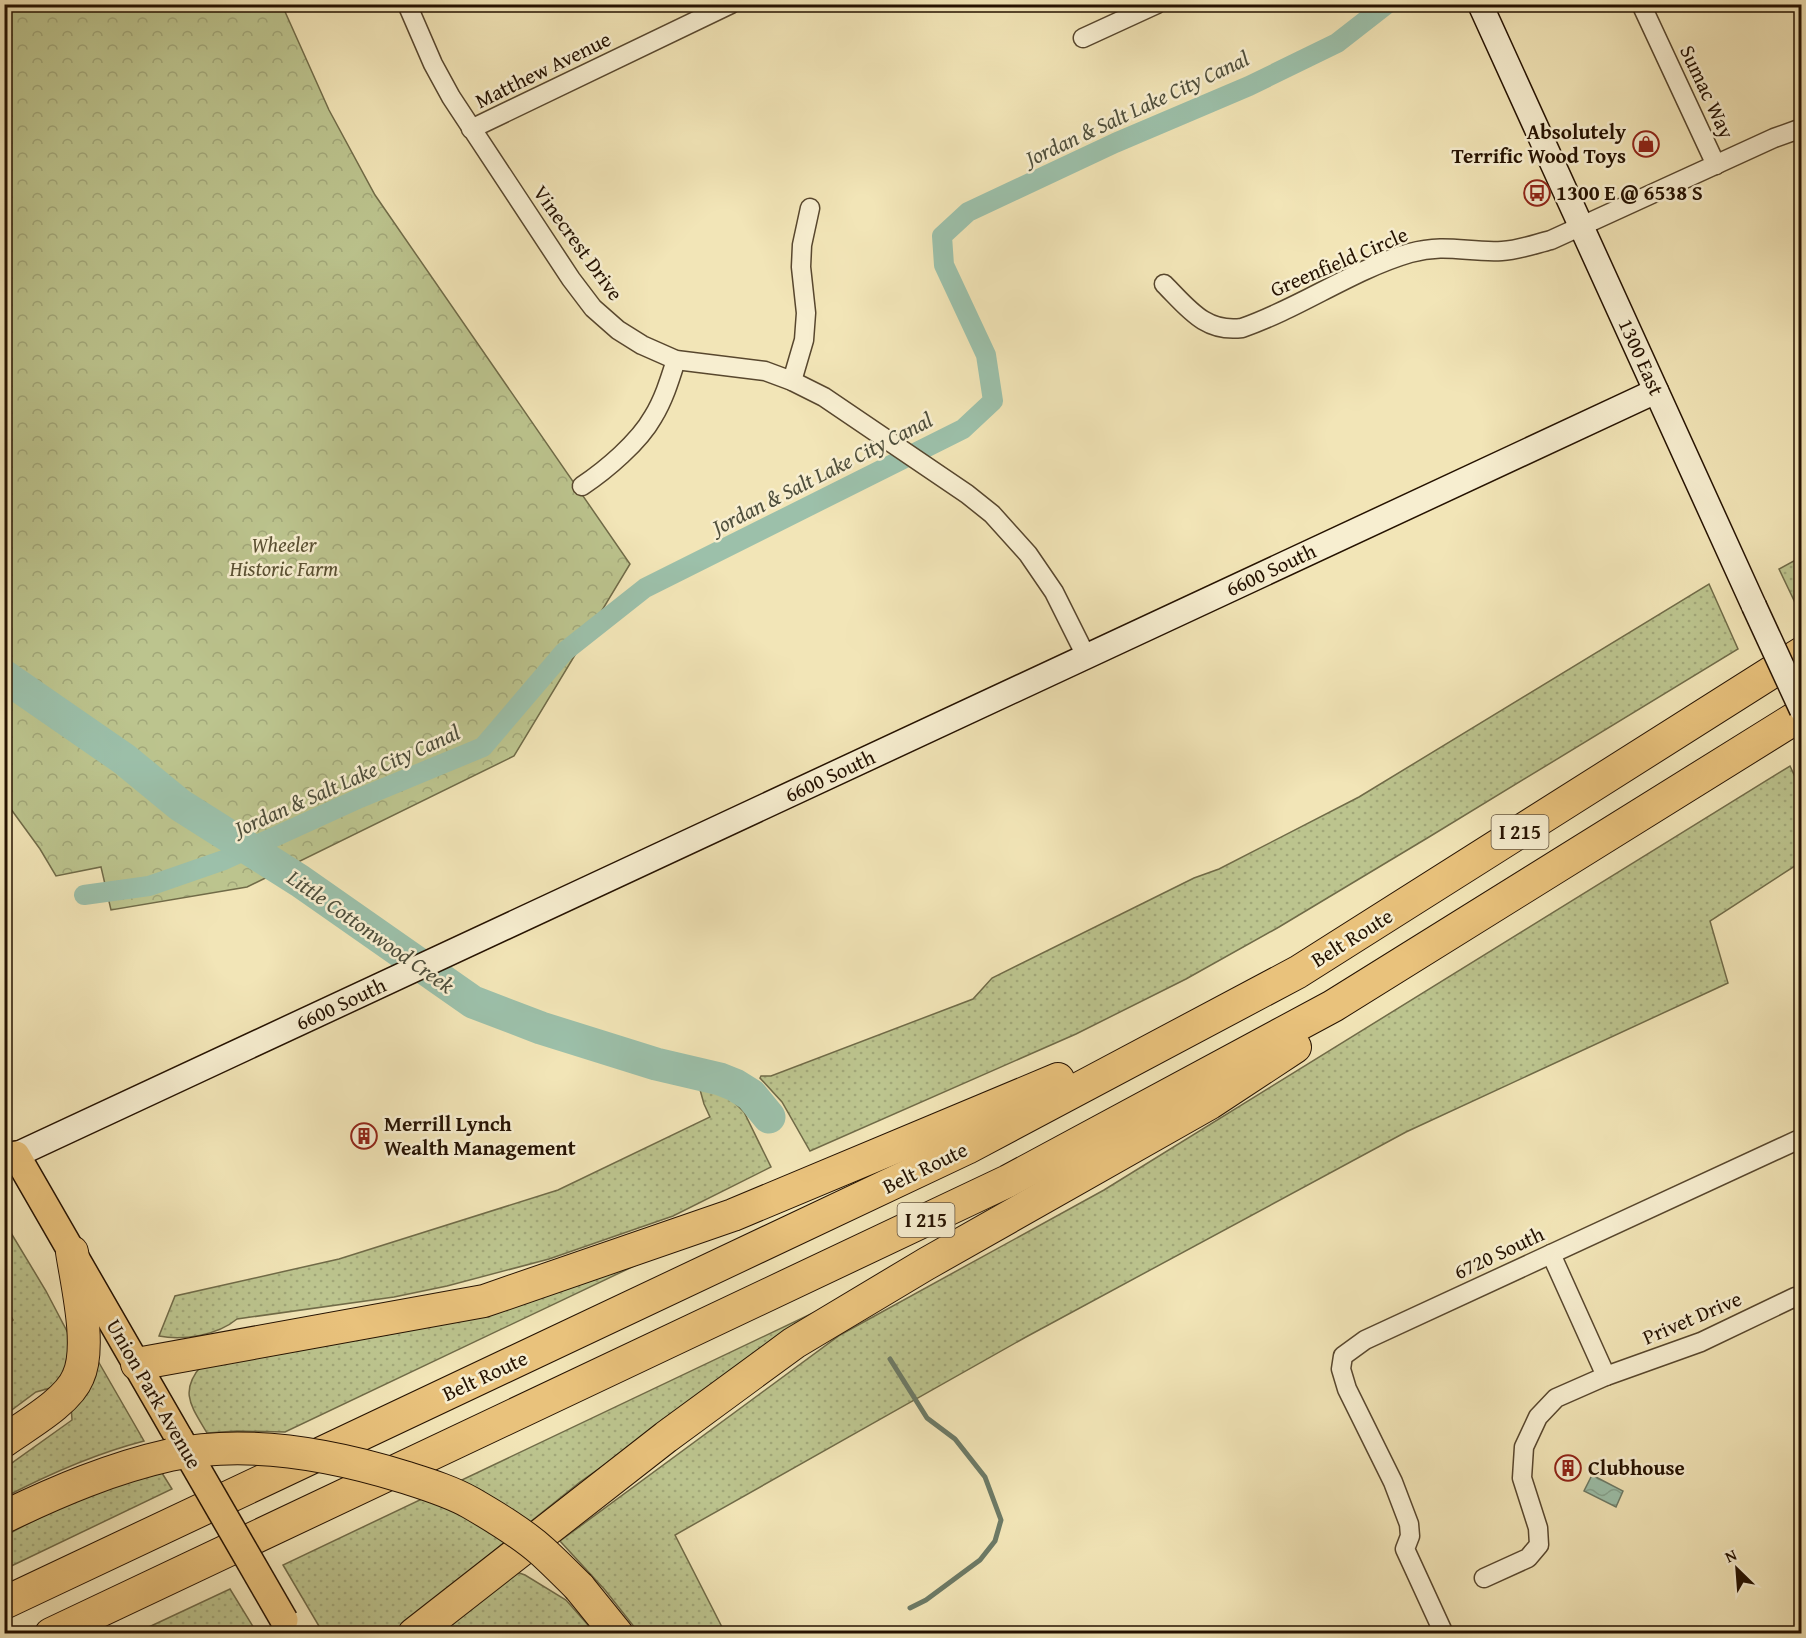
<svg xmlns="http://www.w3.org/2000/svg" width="1806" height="1638" font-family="'Gentium Book Plus',serif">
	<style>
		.grass { fill: url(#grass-dots); stroke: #706b48; stroke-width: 1.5 }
		.park { fill: url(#park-crowns); stroke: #706b48; stroke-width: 1.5 }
		.water { fill: url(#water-waves); stroke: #6c7a66; stroke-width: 1.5 }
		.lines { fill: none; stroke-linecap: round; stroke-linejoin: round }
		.stream { stroke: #6c7a66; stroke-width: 5 }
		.canal { stroke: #9cc0aa; stroke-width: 20 }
		.river { stroke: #9cc0aa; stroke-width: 33 }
		.minor-casing { stroke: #58472e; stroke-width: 21 }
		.secondary-casing { stroke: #251201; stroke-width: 27 }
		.primary-casing { stroke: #251201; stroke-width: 30 }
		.motorway-casing { stroke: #251201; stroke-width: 34 }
		.minor { stroke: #f7eed0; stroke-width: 18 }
		.secondary { stroke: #f7eed0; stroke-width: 24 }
		.primary { stroke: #e9c27c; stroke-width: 27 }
		.motorway { stroke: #e9c27c; stroke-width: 32 }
		.secondary-bridge-casing { stroke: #251201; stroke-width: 27; stroke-linecap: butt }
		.primary-bridge-casing { stroke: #251201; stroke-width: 30; stroke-linecap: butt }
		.motorway-bridge-casing { stroke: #251201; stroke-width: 34; stroke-linecap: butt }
		.secondary-bridge { stroke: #f7eed0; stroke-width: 24 }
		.primary-bridge { stroke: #e9c27c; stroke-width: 27 }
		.motorway-bridge { stroke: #e9c27c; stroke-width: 32 }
		.labels { text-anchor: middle; stroke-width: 5; stroke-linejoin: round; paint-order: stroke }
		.shield { fill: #f7eed0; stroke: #64543f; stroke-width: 1.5 }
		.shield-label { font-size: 20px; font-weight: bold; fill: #251201 }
		.street-label { font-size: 21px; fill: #251201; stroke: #f7eed0 }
		.poi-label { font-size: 21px; font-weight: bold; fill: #251201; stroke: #f7eed0; text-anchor: start }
		.park-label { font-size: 21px; font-style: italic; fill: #5a5032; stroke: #f7eed0 }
		.water-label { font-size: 22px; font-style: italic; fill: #4f4f3c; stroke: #f7eed0 }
	</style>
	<defs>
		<pattern id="grass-dots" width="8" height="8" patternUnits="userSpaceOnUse" patternTransform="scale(1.5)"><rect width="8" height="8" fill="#bcc48e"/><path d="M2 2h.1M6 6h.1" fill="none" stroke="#a1a779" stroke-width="1.8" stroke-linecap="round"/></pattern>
		<pattern id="park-crowns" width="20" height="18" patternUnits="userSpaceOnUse" patternTransform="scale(1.5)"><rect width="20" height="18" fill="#bcc48e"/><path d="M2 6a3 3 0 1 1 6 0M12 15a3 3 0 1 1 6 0" fill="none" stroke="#a1a779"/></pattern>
		<pattern id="water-waves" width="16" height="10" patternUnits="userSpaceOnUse" patternTransform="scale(1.5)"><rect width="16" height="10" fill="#9cc0aa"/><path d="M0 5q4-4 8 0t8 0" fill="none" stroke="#86a490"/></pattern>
	</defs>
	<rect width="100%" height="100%" fill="#f2e5b7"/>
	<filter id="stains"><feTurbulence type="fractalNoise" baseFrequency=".00333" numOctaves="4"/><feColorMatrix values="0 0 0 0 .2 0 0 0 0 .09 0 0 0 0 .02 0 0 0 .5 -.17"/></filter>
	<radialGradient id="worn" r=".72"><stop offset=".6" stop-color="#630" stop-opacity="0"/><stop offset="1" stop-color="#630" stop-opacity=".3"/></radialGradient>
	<g class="grass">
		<path d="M 1801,557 L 1802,612 L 1800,613 L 1779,569 Z"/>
		<path d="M 1709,584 L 1738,649 L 1429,837 L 1279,927 L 1186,979 L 1076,1034 L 810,1151 L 782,1102 L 760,1078 L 761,1076 L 771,1076 L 973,999 L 992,978 L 1194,878 L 1219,869 L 1359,797 Z"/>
		<path d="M 1790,766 L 1801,790 L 1801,862 L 1710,921 L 1728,983 L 1406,1132 L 1026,1337 L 675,1535 L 725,1633 L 639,1633 L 605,1590 L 560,1541 L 840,1335 L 1104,1190 Z"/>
		<path d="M 699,1086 L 725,1093 L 744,1112 L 771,1167 L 673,1216 L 549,1259 L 447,1286 L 394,1297 L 237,1319 C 218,1335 183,1341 159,1336 L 175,1296 L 339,1259 L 558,1190 L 710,1117 L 704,1104 Z"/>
		<path d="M 5,1223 L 46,1291 L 70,1337 L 70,1364 L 54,1387 L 36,1392 L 5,1415 L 4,1327 L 13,1320 L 5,1305 Z"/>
		<path d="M 651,1258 L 285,1432 L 237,1431 L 207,1433 C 192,1407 178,1392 202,1365 Z"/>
		<path d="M 834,1303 L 580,1482 L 392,1633 L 323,1633 L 283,1565 Z"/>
		<path d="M 98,1361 L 144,1441 C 94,1454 51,1473 5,1497 L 5,1468 L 72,1420 L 71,1405 Z"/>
		<path d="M 162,1473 L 172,1489 L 5,1569 L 5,1536 C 55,1508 106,1486 162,1473 Z"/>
		<path d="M 508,1569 L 525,1575 L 566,1600 L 595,1633 L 431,1634 Z"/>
		<path d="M 230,1589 L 257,1633 L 136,1633 Z"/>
	</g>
	<path class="park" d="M 5,5 L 282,5 L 329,110 L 375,195 L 630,564 L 514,756 L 247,887 L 111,910 L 101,867 L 56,876 L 40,849 L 5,801 Z"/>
	<path class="water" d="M 1592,1475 L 1623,1491 L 1616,1507 L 1584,1491 Z"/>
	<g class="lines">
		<path class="stream" d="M 890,1359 L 927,1418 L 955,1439 L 985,1477 L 1001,1520 L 995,1541 L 980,1560 L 926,1600 L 910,1608"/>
		<path class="canal" d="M 84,895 L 149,886 L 224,860 L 360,798 L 483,747 L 564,652 L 645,588 L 963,429 L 993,401 L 986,355 L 944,265 L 942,236 L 968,212 L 1115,143 L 1249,86 L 1337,43 L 1387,4"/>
		<path class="river" d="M 4,676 L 124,759 L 180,805 L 300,881 L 473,1002 L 541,1028 L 656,1064 L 720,1079 L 735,1085 L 751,1095 L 769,1117"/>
		<g class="minor-casing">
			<g id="minor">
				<path d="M 407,4 L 433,64 L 451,97 L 571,279 L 593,308 L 618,330 L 642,345 L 676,360 L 765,371 L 792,381 L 824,397 L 967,494 L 992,514 L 1028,554 L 1054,592 L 1086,656"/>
				<path d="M 1641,4 L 1716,165"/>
				<path d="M 1083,38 L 1157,4"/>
				<path d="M 471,129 L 731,4"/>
				<path d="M 1164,284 C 1188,308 1205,333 1242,328 C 1300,308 1352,270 1410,253 C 1446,243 1468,253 1502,251 C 1519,250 1535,244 1551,240 L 1774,138 L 1802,128"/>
				<path d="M 792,381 L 804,340 L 806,313 L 801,267 L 802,245 L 810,208"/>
				<path d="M 582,486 C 606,470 639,442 653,417 C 664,399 670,379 676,360"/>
				<path d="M 1551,1254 L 1606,1376"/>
				<path d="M 1484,1578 L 1528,1558 L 1539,1545 L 1538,1528 L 1522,1478 L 1524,1447 L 1538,1417 L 1556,1398 L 1606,1376 L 1701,1342 L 1795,1297"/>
				<path d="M 1444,1634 L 1405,1549 L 1410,1536 L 1409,1524 L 1393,1482 L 1347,1389 L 1341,1369 L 1343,1356 L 1365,1340 L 1802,1138"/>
			</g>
		</g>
		<g class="secondary-casing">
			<g id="secondary">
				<path d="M 1480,4 L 1754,606"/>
				<path d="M 16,1155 L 1656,391"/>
			</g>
		</g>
		<g class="primary-casing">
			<path id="primary" d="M 4,1160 L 16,1155 L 179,1438"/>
		</g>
		<g class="motorway-casing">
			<g id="motorway">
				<path d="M 137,1364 L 484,1301 L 733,1215 L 1058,1079"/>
				<path d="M 4,1441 C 26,1425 68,1402 78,1377 C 92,1347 77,1285 72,1252"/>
				<path d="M 579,1587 L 617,1634"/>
				<path d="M 4,1603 L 967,1148 L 1298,972 L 1802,653"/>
				<path d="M 51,1634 L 1008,1181 L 1333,1006 L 1802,714"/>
				<path d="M 414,1634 L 666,1437 L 794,1343 L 926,1264 L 1210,1103 L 1295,1047"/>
			</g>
		</g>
		<use href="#minor" class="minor"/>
		<use href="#secondary" class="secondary"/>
		<use href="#primary" class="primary"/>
		<use href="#motorway" class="motorway"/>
		<g class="secondary-bridge-casing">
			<path id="secondary-bridge" d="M 1754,606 L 1802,710"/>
		</g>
		<g class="primary-bridge-casing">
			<path id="primary-bridge" d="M 179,1438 L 284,1620"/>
		</g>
		<g class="motorway-bridge-casing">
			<path id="motorway-bridge" d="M 4,1517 C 58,1491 112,1468 170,1455 C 247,1439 330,1454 404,1477 C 426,1484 450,1491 471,1503 C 495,1517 522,1533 543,1552 C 555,1563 567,1575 579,1587"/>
		</g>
		<use href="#secondary-bridge" class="secondary-bridge"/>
		<use href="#primary-bridge" class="primary-bridge"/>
		<use href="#motorway-bridge" class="motorway-bridge"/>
	</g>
	<defs>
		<g id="shop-ring" transform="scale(1.35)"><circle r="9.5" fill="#f7eed0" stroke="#8f2418" stroke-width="1.5"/><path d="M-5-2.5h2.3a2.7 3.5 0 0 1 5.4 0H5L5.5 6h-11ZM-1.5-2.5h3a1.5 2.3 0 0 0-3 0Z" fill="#8f2418"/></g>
		<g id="bus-ring" transform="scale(1.35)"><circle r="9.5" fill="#f7eed0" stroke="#8f2418" stroke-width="1.5"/><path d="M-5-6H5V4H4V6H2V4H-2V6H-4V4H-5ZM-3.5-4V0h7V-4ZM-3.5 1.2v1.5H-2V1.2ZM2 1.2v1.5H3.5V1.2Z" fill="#8f2418"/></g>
		<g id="building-ring" transform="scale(1.35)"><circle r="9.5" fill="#f7eed0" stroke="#8f2418" stroke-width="1.5"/><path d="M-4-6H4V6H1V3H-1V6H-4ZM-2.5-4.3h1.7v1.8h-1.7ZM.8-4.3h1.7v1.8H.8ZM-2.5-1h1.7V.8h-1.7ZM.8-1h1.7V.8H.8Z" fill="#8f2418"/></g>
	</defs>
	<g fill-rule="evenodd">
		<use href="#shop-ring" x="1646" y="144"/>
		<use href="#bus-ring" x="1537" y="193"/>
		<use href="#building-ring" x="364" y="1136"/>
		<use href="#building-ring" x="1568" y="1468"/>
	</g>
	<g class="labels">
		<g class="shield">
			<rect x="1491.5" y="815" width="57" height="34" rx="4.5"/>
			<rect x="897.5" y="1203" width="57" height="34" rx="4.5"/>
		</g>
		<g class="shield-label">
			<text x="1520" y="839">I 215</text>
			<text x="926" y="1227">I 215</text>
		</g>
		<g class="street-label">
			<text transform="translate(543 70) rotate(-26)" y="7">Matthew Avenue</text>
			<text transform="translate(1707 92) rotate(65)" y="7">Sumac Way</text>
			<text transform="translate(578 243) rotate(54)" y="7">Vinecrest Drive</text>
			<text transform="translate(1339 262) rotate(-23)" y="7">Greenfield Circle</text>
			<text transform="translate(1641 357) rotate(66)" y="7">1300 East</text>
			<text transform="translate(1271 570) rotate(-25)" y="7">6600 South</text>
			<text transform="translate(830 776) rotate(-25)" y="7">6600 South</text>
			<text transform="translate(1352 938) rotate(-32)" y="7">Belt Route</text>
			<text transform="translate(341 1004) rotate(-25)" y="7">6600 South</text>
			<text transform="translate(925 1168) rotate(-26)" y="7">Belt Route</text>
			<text transform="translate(1499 1253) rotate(-25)" y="7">6720 South</text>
			<text transform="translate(1692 1318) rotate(-23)" y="7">Privet Drive</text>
			<text transform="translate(485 1376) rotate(-25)" y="7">Belt Route</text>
			<text transform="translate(154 1394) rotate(60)" y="7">Union Park Avenue</text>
		</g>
		<g class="poi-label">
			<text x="1626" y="139" text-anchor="end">Absolutely<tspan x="1626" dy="24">Terrific Wood Toys</tspan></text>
			<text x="1556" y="200">1300 E @ 6538 S</text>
			<text x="384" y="1131">Merrill Lynch<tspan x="384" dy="24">Wealth Management</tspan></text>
			<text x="1588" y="1475">Clubhouse</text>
		</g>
		<g class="park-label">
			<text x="284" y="552">Wheeler<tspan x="284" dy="24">Historic Farm</tspan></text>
		</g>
		<g class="water-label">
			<text transform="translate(1137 108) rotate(-25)" y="8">Jordan &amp; Salt Lake City Canal</text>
			<text transform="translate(822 473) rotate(-27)" y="8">Jordan &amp; Salt Lake City Canal</text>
			<text transform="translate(347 780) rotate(-24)" y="8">Jordan &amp; Salt Lake City Canal</text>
			<text transform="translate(371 931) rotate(35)" y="8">Little Cottonwood Creek</text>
		</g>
	</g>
	<rect width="1806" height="1638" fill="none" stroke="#f2e5b7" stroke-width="24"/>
	<rect x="6" y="6" width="1794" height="1626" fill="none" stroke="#251201" stroke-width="3"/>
	<rect x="12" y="12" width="1782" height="1614" fill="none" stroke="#251201" stroke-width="1.5"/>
	<g transform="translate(1737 1569) rotate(335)" stroke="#f7eed0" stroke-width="4.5" paint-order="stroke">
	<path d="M0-4.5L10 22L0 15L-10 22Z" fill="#251201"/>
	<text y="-9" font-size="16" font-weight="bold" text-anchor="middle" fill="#251201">N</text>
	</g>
	<rect width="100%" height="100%" filter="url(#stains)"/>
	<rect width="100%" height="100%" fill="url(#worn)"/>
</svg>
